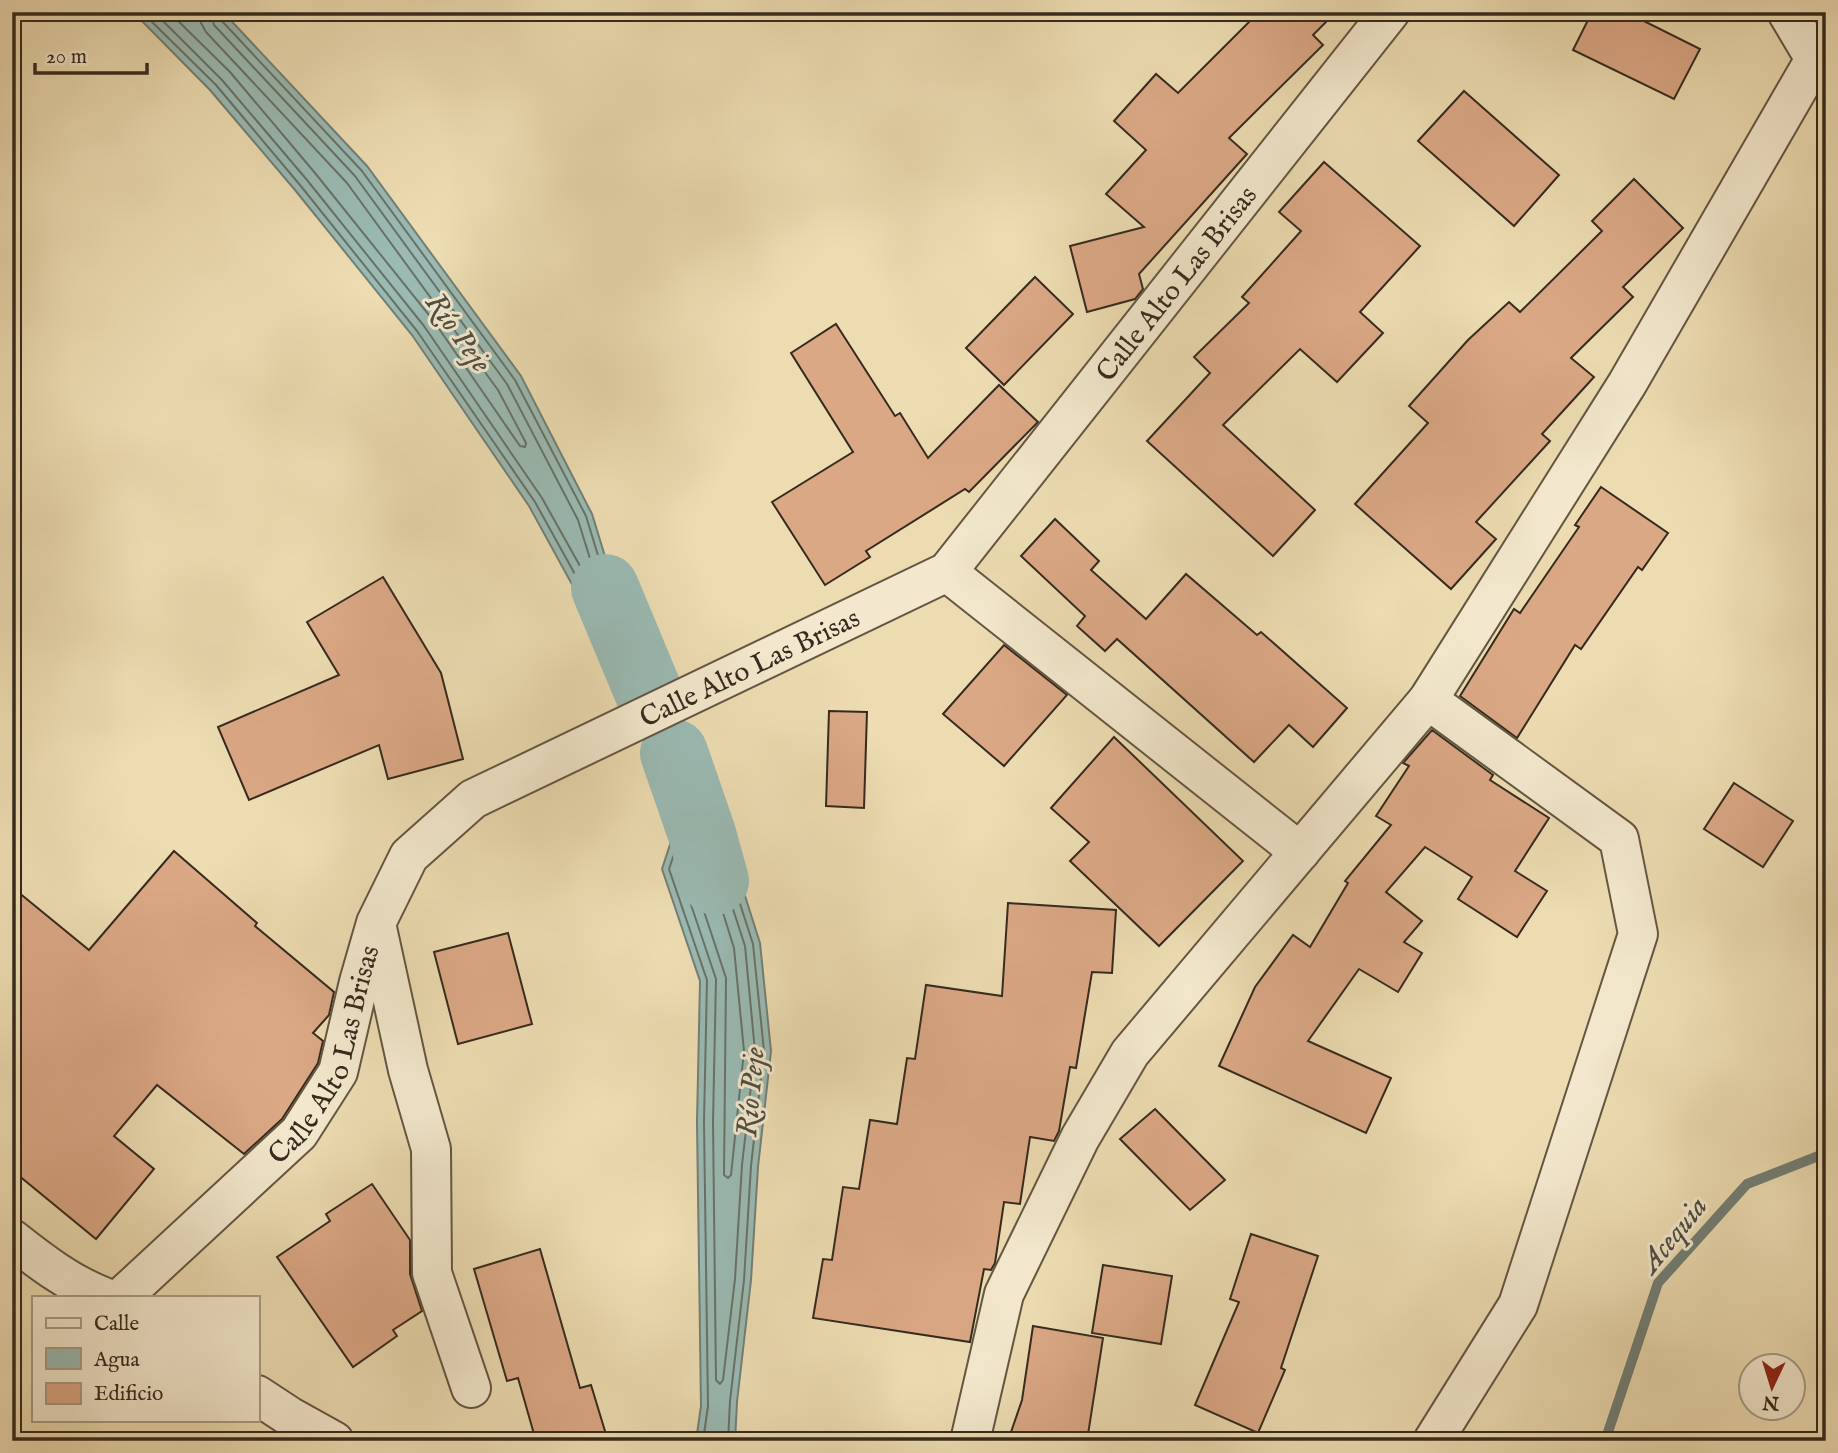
<svg xmlns="http://www.w3.org/2000/svg" width="1838" height="1453" font-family="'IM FELL English',serif">
	<style>
		.water { fill: #9abab3; stroke: #728077; stroke-width: 2 }
		.lines { fill: none; stroke-linecap: round; stroke-linejoin: round }
		.shore { stroke: #687268; stroke-width: 2 }
		.stream { stroke: #728077; stroke-width: 10 }
		.river { stroke: #9abab3; stroke-width: 68 }
		.building { fill: #dba886; stroke: #362a1e; stroke-width: 2 }
		.minor-casing { stroke: #645643; stroke-width: 42 }
		.minor { stroke: #f3e8cd; stroke-width: 38 }
		.labels { text-anchor: middle; stroke-width: 6; stroke-linejoin: round; paint-order: stroke }
		.street-label { font-size: 28px; fill: #362a1e; stroke: #f3e8cd }
		.water-label { font-size: 30px; font-style: italic; fill: #4f4e43; stroke: #f3e8cd }
	</style>
	<rect width="100%" height="100%" fill="#eddcb2"/>
	<filter id="stains"><feTurbulence type="fractalNoise" baseFrequency=".00286" numOctaves="4"/><feColorMatrix values="0 0 0 0 .2 0 0 0 0 .09 0 0 0 0 .02 0 0 0 .5 -.17"/></filter>
	<radialGradient id="worn" r=".72"><stop offset=".6" stop-color="#630" stop-opacity="0"/><stop offset="1" stop-color="#630" stop-opacity=".3"/></radialGradient>
	<g class="water">
		<path d="M 133,12 L 223,12 L 367,166 L 521,376 L 592,514 L 641,674 L 591,619 L 529,506 L 412,335 L 295,190 L 210,90 Z"/>
		<path d="M 688,790 L 716,805 L 760,943 L 771,1051 L 758,1167 L 751,1280 L 737,1402 L 735,1441 L 696,1441 L 701,1406 L 697,1122 L 700,981 L 662,869 Z"/>
	</g>
	<g class="lines">
		<g class="shore">
			<path d="M 142,12 L 216,85 L 300,185 L 417,331 L 535,502 L 597,614 L 615,635 L 619,635 L 621,631 L 586,516 L 515,380 L 362,171 L 221,20 L 219,12"/>
			<path d="M 154,12 L 222,80 L 307,180 L 424,326 L 542,498 L 590,584 L 595,585 L 597,581 L 578,520 L 507,384 L 355,176 L 214,25 L 210,12"/>
			<path d="M 169,12 L 230,72 L 315,173 L 433,320 L 520,446 L 525,447 L 526,443 L 498,390 L 347,183 L 206,32 L 201,23 L 199,12"/>
			<path d="M 699,814 L 703,817 L 745,946 L 755,1051 L 742,1165 L 735,1279 L 723,1380 L 720,1384 L 716,1380 L 713,1122 L 716,979 L 679,869 L 696,817 Z"/>
			<path d="M 699,847 L 703,849 L 734,948 L 744,1051 L 731,1175 L 728,1178 L 724,1175 L 726,978 L 690,869 L 696,849 Z"/>
			<path d="M 703,1441 L 708,1406 L 704,1122 L 707,980 L 669,869 L 691,804 L 694,802 L 710,811 L 753,944 L 764,1051 L 751,1166 L 744,1280 L 730,1401 L 728,1441"/>
		</g>
		<path class="stream" d="M 1605,1441 L 1658,1283 L 1747,1184 L 1826,1153"/>
		<g class="river">
			<path d="M 605,588 L 650,696"/>
			<path d="M 674,753 L 702,834 L 715,881"/>
		</g>
	</g>
	<g class="building">
		<path d="M 1259,12 L 1336,12 L 1313,35 L 1323,45 L 1229,138 L 1247,154 L 1139,274 L 1143,289 L 1135,299 L 1087,312 L 1070,246 L 1144,227 L 1106,194 L 1146,150 L 1114,121 L 1156,74 L 1178,93 Z"/>
		<path d="M 1592,12 L 1626,12 L 1700,49 L 1674,99 L 1573,50 Z"/>
		<path d="M 1464,91 L 1559,175 L 1514,226 L 1418,141 Z"/>
		<path d="M 1324,162 L 1420,246 L 1360,312 L 1383,333 L 1337,382 L 1300,349 L 1223,425 L 1315,510 L 1273,556 L 1147,441 L 1210,373 L 1194,357 L 1249,303 L 1242,297 L 1301,231 L 1279,212 Z"/>
		<path d="M 1634,179 L 1683,228 L 1623,287 L 1633,297 L 1571,358 L 1594,377 L 1542,434 L 1550,441 L 1476,522 L 1496,539 L 1451,589 L 1355,504 L 1428,423 L 1409,406 L 1468,340 L 1509,302 L 1520,312 L 1602,231 L 1592,221 Z"/>
		<path d="M 1035,277 L 1073,314 L 1004,385 L 966,348 Z"/>
		<path d="M 836,324 L 895,416 L 900,413 L 928,458 L 999,385 L 1038,422 L 969,492 L 965,489 L 866,551 L 870,557 L 825,585 L 772,502 L 853,452 L 791,353 Z"/>
		<path d="M 1601,487 L 1668,533 L 1642,570 L 1638,567 L 1581,649 L 1575,645 L 1517,738 L 1460,696 L 1514,609 L 1520,613 L 1579,527 L 1575,525 Z"/>
		<path d="M 1055,519 L 1099,561 L 1091,570 L 1146,619 L 1186,574 L 1257,635 L 1261,632 L 1347,708 L 1313,747 L 1289,725 L 1254,762 L 1117,639 L 1105,651 L 1077,626 L 1085,616 L 1021,556 Z"/>
		<path d="M 383,577 L 441,673 L 463,759 L 388,779 L 379,745 L 249,800 L 218,727 L 339,675 L 307,622 Z"/>
		<path d="M 1004,645 L 1067,695 L 1004,766 L 943,714 Z"/>
		<path d="M 829,711 L 867,712 L 864,808 L 826,806 Z"/>
		<path d="M 1432,730 L 1493,775 L 1490,780 L 1549,818 L 1515,871 L 1547,891 L 1517,937 L 1458,899 L 1472,877 L 1425,847 L 1386,892 L 1422,921 L 1404,942 L 1422,953 L 1398,992 L 1359,969 L 1308,1041 L 1391,1078 L 1366,1133 L 1219,1066 L 1255,987 L 1293,935 L 1310,947 L 1348,883 L 1345,881 L 1391,825 L 1376,816 L 1409,766 L 1403,763 Z"/>
		<path d="M 1114,737 L 1243,861 L 1159,946 L 1070,861 L 1089,842 L 1051,808 Z"/>
		<path d="M 1734,783 L 1793,821 L 1763,867 L 1704,829 Z"/>
		<path d="M 174,851 L 257,923 L 255,926 L 334,992 L 329,1015 L 313,1033 L 323,1041 L 318,1063 L 282,1119 L 244,1154 L 157,1085 L 114,1136 L 154,1169 L 96,1239 L 12,1170 L 12,887 L 89,950 Z"/>
		<path d="M 1008,903 L 1116,910 L 1112,973 L 1092,972 L 1076,1068 L 1070,1067 L 1059,1131 L 1054,1141 L 1030,1137 L 1020,1204 L 1004,1202 L 995,1263 L 991,1270 L 984,1269 L 970,1342 L 813,1318 L 823,1259 L 832,1260 L 843,1187 L 859,1189 L 870,1120 L 897,1124 L 907,1058 L 915,1059 L 926,985 L 1002,996 Z"/>
		<path d="M 508,933 L 532,1024 L 458,1044 L 434,952 Z"/>
		<path d="M 1155,1109 L 1225,1180 L 1190,1210 L 1120,1139 Z"/>
		<path d="M 372,1184 L 410,1240 L 410,1274 L 422,1311 L 393,1330 L 397,1336 L 353,1367 L 277,1257 L 330,1221 L 326,1214 Z"/>
		<path d="M 1251,1234 L 1318,1256 L 1281,1368 L 1285,1370 L 1258,1433 L 1195,1405 L 1239,1302 L 1230,1299 Z"/>
		<path d="M 540,1249 L 580,1388 L 591,1385 L 608,1441 L 536,1441 L 518,1378 L 507,1381 L 474,1269 Z"/>
		<path d="M 1103,1265 L 1172,1276 L 1161,1344 L 1092,1333 Z"/>
		<path d="M 1033,1326 L 1103,1338 L 1087,1441 L 1008,1441 L 1022,1400 Z"/>
	</g>
	<g class="lines">
		<g class="minor-casing">
			<g id="minor">
				<path d="M 947,572 L 1300,852"/>
				<path d="M 1428,700 L 1619,839 L 1638,934 L 1518,1305 L 1433,1441"/>
				<path d="M 377,928 L 408,1070 L 431,1149 L 432,1273 L 471,1388"/>
				<path d="M 12,1239 C 41,1262 70,1284 104,1297"/>
				<path id="s1" d="M 122,1297 L 299,1133 L 338,1072 L 359,982 L 376,923 L 409,856 L 473,799 L 947,572 L 1390,12"/>
				<path d="M 257,1395 L 289,1416 L 334,1441"/>
				<path d="M 970,1441 L 1004,1294 L 1080,1138 L 1130,1053 L 1428,700 L 1627,384 L 1815,59 L 1787,12"/>
			</g>
		</g>
		<use href="#minor" class="minor"/>
	</g>
	<g class="labels">
		<g class="street-label">
			<text dy="10" stroke="none"><textPath href="#s1" startOffset="1522">Calle Alto Las Brisas</textPath></text>
			<text dy="10" stroke="none"><textPath href="#s1" startOffset="934">Calle Alto Las Brisas</textPath></text>
			<text dy="10" stroke="none"><textPath href="#s1" startOffset="324">Calle Alto Las Brisas</textPath></text>
		</g>
		<g class="water-label">
			<text transform="translate(459 332) rotate(54)" y="10">Río Peje</text>
			<text transform="translate(750 1092) rotate(-85)" y="10">Río Peje</text>
			<text transform="translate(1673 1234) rotate(-51)" y="10">Acequia</text>
		</g>
	</g>
	<rect width="1838" height="1453" fill="none" stroke="#eddcb2" stroke-width="42"/>
	<rect x="14" y="14" width="1810" height="1425" fill="none" stroke="#362a1e" stroke-width="3.5"/>
	<rect x="21" y="21" width="1796" height="1411" fill="none" stroke="#362a1e" stroke-width="2"/>
	<rect x="32" y="1296" width="228" height="126" fill="#f3e8cd" stroke="#a79c87" stroke-width="2"/>
	<rect x="46" y="1318" width="35" height="10" fill="#f3e8cd" stroke="#a79c87" stroke-width="2"/>
	<text x="94" y="1330" font-size="21" fill="#362a1e">Calle</text>
	<rect x="46" y="1348" width="35" height="21" fill="#9abab3" stroke="#a79c87" stroke-width="2"/>
	<text x="94" y="1366" font-size="21" fill="#362a1e">Agua</text>
	<rect x="46" y="1383" width="35" height="21" fill="#dba886" stroke="#a79c87" stroke-width="2"/>
	<text x="94" y="1400" font-size="21" fill="#362a1e">Edificio</text>
	<g transform="translate(1772 1387) rotate(184)"><circle r="33" fill="#f3e8cd" stroke="#a79c87" stroke-width="2"/>
	<path d="M0-5L12 26L0 18L-12 26Z" fill="#8f2418"/>
	<text y="-10" font-size="19" font-weight="bold" text-anchor="middle" fill="#362a1e">N</text>
	</g>
	<path d="M35 63v10h112v-10" fill="none" stroke="#362a1e" stroke-width="3.5"/>
	<text x="46" y="63" font-size="21" fill="#362a1e" stroke="#f3e8cd" stroke-width="5" paint-order="stroke">20 m</text>
	<rect width="100%" height="100%" filter="url(#stains)"/>
	<rect width="100%" height="100%" fill="url(#worn)"/>
</svg>
